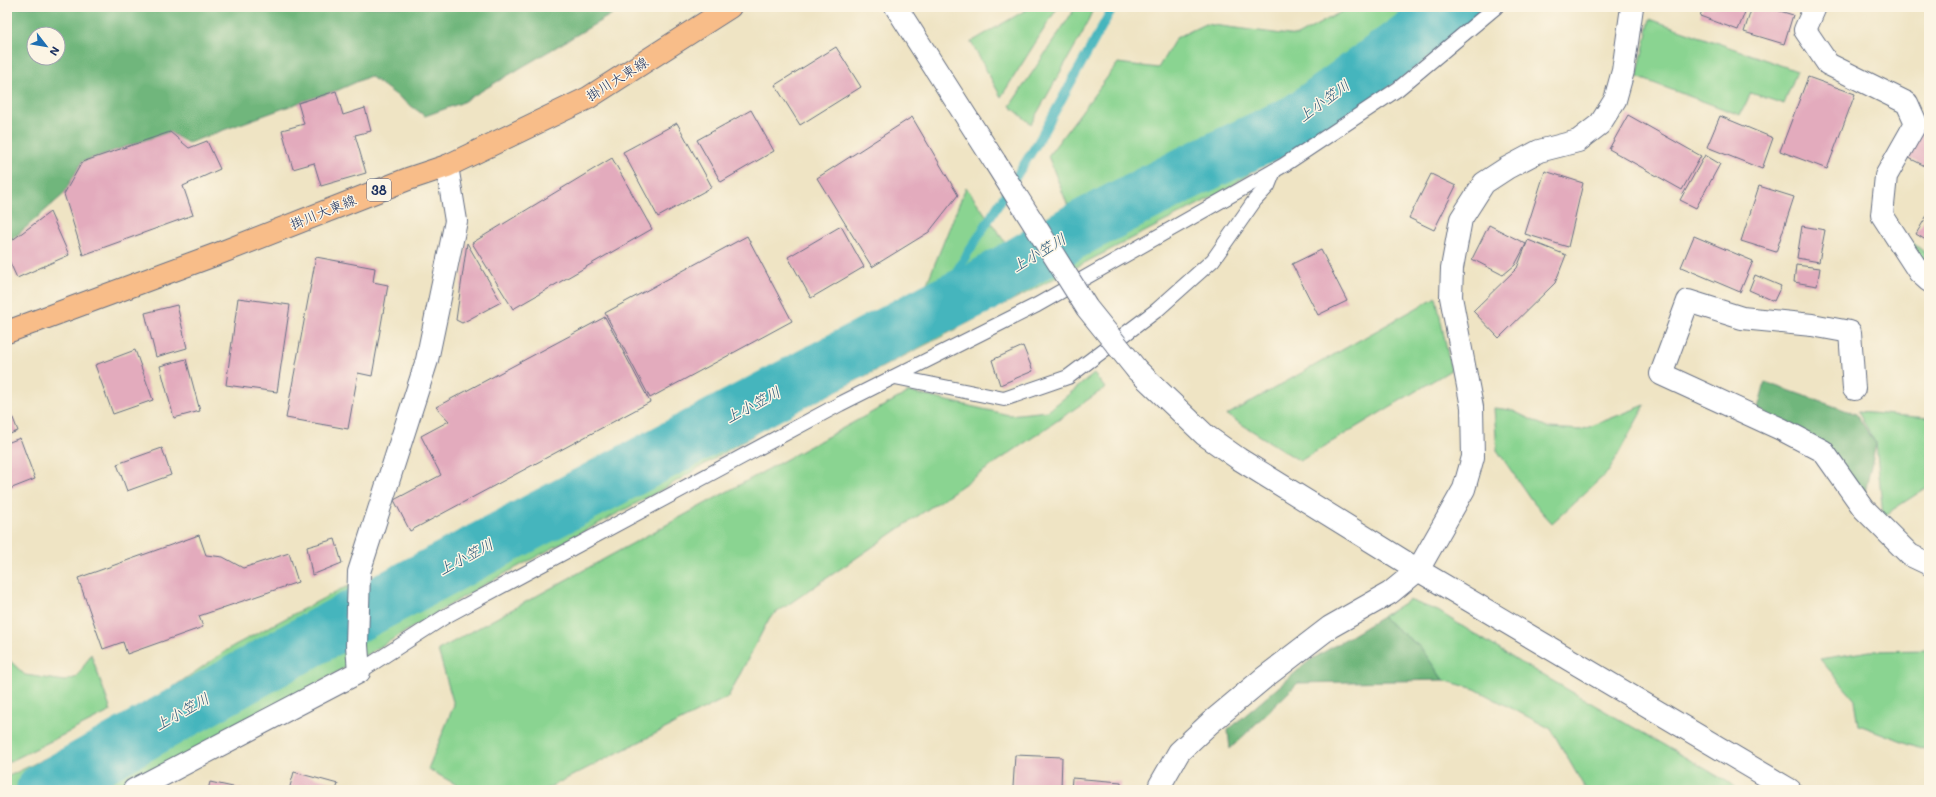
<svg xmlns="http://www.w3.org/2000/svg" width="1936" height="797" font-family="Mali,'Klee One',sans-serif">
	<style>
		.green { fill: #8ad491; stroke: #528278 }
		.forest { fill: #6fb67b; stroke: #45726c; fill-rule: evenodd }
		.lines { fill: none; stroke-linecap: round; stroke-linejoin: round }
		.stream { stroke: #45b5bd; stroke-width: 9 }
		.river { stroke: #45b5bd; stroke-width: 54 }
		.building { fill: #e3abbd }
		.service-casing { stroke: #656e82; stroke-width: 16 }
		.minor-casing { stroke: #656e82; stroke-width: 24 }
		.tertiary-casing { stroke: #656e82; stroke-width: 24 }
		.primary-casing { stroke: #656e82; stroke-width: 24 }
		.service { stroke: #fff; stroke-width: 14 }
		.minor { stroke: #fff; stroke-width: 22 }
		.tertiary { stroke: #fff; stroke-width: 22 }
		.primary { stroke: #f8bd89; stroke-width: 22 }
		.tertiary-bridge-casing { stroke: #656e82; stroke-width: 24; stroke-linecap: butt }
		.tertiary-bridge { stroke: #fff; stroke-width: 22 }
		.labels { text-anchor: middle; stroke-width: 3; stroke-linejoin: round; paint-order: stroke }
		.shield { fill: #fcf5e5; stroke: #5e6a86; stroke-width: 1 }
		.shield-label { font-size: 13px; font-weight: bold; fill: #1b2f5e }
		.street-label { font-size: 14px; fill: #1b2f5e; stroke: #fcf5e5 }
		.water-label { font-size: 15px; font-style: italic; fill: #28577a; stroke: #fcf5e5 }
	</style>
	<rect width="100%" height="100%" fill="#fcf5e5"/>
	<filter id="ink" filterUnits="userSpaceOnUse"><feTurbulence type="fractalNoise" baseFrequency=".025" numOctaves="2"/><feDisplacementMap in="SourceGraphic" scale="8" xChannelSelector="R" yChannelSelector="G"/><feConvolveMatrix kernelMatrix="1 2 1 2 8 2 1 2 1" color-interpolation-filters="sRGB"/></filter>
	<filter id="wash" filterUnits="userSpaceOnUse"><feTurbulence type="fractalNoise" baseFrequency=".012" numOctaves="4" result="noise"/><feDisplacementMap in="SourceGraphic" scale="16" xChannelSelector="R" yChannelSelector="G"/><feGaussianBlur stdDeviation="0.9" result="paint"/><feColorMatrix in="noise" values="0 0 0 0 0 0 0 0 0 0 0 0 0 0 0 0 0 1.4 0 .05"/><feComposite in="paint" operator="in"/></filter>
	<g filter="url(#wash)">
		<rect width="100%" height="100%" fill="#efe4c4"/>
		<g class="green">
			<path d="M 1031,7 L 1058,7 L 1001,97 L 971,42 Z"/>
			<path d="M 1076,7 L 1094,7 L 1083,32 L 1031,124 L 1010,106 Z"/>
			<path d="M 1350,7 L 1482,7 L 1410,67 L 1224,191 L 772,424 L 665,488 L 480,587 L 341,670 L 121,790 L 7,790 L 7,777 L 129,717 L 233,646 L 341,589 L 401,568 L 815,347 L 927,283 L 966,187 L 1012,252 L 1072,216 L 1048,156 L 1118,63 L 1158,68 L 1176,38 L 1205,24 L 1297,36 Z"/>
			<path d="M 1650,19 L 1797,71 L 1784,104 L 1751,93 L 1740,115 L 1637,77 Z"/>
			<path d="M 1897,230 L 1929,256 L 1929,273 Z"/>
			<path d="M 1436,297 L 1451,370 L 1300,461 L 1227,415 Z"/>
			<path d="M 1094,374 L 1105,388 L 770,617 L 728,697 L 544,790 L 466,790 L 428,769 L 454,705 L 438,650 L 909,392 L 1009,415 L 1048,411 Z"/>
			<path d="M 1645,405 L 1609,471 L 1552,523 L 1532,501 L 1497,450 L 1494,408 L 1511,410 L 1549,428 L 1581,430 Z"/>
			<path d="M 1858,412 L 1929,418 L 1929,486 L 1883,516 L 1876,444 Z"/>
			<path d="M 1409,600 L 1438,611 L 1513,658 L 1728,782 L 1738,790 L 1586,790 L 1551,729 L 1475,689 L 1443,680 L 1421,648 L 1382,617 Z"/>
			<path d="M 1929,650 L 1929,751 L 1859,725 L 1855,700 L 1820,659 L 1870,651 Z"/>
			<path d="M 91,654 L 111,711 L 7,763 L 7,658 L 25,675 L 65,681 L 77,677 Z"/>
		</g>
		<g class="forest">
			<path d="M 7,7 L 624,7 L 461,103 L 425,116 L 370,76 L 336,91 L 298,103 L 188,143 L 169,132 L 82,162 L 64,194 L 7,244 ZM 34,34 L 58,34 L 58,58 L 34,58 Z"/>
			<path d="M 1765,382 L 1856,414 L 1876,444 L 1865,492 L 1758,408 Z"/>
			<path d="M 1382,617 L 1421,648 L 1443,680 L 1298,683 L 1230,749 L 1228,730 L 1309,661 Z"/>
		</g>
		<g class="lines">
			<path class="stream" d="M 932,310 L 1038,142 L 1113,7"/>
			<path class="river" d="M 43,790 L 327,631 L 932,310 L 981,287 L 1077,230 L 1191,171 L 1299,120 L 1453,7"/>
		</g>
		<g id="blocks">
			<g class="building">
				<path d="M 1703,7 L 1747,7 L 1738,30 L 1700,16 Z"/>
				<path d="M 1752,7 L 1767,7 L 1793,15 L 1784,44 L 1744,32 Z"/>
				<path d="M 836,47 L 861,87 L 800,125 L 775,85 Z"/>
				<path d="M 1808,77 L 1855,94 L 1827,169 L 1780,151 Z"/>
				<path d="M 336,91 L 343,115 L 365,108 L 371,131 L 355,135 L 366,173 L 321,186 L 314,163 L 293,169 L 282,130 L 304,124 L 298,103 Z"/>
				<path d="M 751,110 L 774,151 L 721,182 L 697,140 Z"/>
				<path d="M 1628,115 L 1701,156 L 1682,190 L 1609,149 Z"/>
				<path d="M 1720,116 L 1773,138 L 1762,169 L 1707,147 Z"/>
				<path d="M 912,117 L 958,195 L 929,232 L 872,267 L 817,178 Z"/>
				<path d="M 1927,118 L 1929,119 L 1929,168 L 1907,157 Z"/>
				<path d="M 677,123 L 712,187 L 658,217 L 623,152 Z"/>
				<path d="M 170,132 L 189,148 L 207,141 L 220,169 L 183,186 L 193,215 L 83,255 L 64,194 L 82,162 Z"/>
				<path d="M 1705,155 L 1720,164 L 1696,208 L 1680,200 Z"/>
				<path d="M 612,158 L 652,229 L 513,309 L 472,243 Z"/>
				<path d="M 1545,171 L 1583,183 L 1568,247 L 1525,234 Z"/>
				<path d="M 1431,174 L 1456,186 L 1434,230 L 1409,218 Z"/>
				<path d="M 1759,186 L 1794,197 L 1776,252 L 1741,241 Z"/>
				<path d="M 50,212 L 69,255 L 17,278 L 7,256 L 7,244 Z"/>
				<path d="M 1929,212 L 1929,242 L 1916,234 Z"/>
				<path d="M 1489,225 L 1526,244 L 1515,265 L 1503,275 L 1472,259 Z"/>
				<path d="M 841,226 L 864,267 L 811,298 L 788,257 Z"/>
				<path d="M 1802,226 L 1825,230 L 1819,262 L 1797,258 Z"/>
				<path d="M 747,236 L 792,321 L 650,398 L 605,313 Z"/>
				<path d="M 1694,236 L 1753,261 L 1740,292 L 1681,267 Z"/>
				<path d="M 1528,240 L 1566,255 L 1555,283 L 1499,338 L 1473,311 L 1517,268 Z"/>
				<path d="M 467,243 L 501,302 L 462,323 L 456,320 Z"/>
				<path d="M 1321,250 L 1347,301 L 1318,315 L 1292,264 Z"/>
				<path d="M 316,257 L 375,268 L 373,282 L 388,285 L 372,376 L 358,373 L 348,429 L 286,418 Z"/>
				<path d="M 1796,265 L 1820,268 L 1817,286 L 1794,282 Z"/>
				<path d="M 1755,275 L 1781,286 L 1774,301 L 1749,290 Z"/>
				<path d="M 238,298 L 290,305 L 277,392 L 226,385 Z"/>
				<path d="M 177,305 L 187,348 L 156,357 L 145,313 Z"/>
				<path d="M 605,317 L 650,402 L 410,531 L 394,500 L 441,475 L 421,436 L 449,421 L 436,407 Z"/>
				<path d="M 1023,346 L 1033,371 L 1000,385 L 992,360 Z"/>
				<path d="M 135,350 L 153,400 L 113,414 L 95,365 Z"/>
				<path d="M 186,359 L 200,411 L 174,418 L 160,366 Z"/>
				<path d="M 7,403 L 18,431 L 7,435 Z"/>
				<path d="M 20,438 L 35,479 L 7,490 L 7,443 Z"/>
				<path d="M 162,448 L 171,475 L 127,491 L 117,464 Z"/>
				<path d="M 199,535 L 206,555 L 223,557 L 243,568 L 289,553 L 298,582 L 199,616 L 203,627 L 127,654 L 123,642 L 103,649 L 78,578 Z"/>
				<path d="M 335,539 L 342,563 L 312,575 L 307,547 Z"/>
				<path d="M 1015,755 L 1062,757 L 1061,789 L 1013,787 Z"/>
				<path d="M 294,772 L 338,784 L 336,790 L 289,790 Z"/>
				<path d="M 1072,778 L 1121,782 L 1121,790 L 1071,790 Z"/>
				<path d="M 210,782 L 242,789 L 242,790 L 208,790 Z"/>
			</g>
		</g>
	</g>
	<g filter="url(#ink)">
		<use href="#blocks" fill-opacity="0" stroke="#656e82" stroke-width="1"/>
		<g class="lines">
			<g class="service-casing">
				<g id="service">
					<path d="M 895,377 L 1004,399 L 1068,377 L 1157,310 L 1213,260 L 1255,200 L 1268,186 L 1274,171"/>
					<path d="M 359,672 L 446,616 L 840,404 L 1037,305 L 1284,165 L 1398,89 L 1496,7"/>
				</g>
			</g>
			<g class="minor-casing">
				<g id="minor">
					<path d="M 1815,7 L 1805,30 L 1828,64 L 1907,103 L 1916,123 L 1886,176 L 1882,215 L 1919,272 L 1929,281"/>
					<path d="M 1854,389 L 1850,332 L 1812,325 L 1742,318 L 1688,301 L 1661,374 L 1781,429 L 1823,451 L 1864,509 L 1910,555 L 1929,564"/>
					<path d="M 134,790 L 359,672 L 357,645 L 359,572 L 427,360 L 456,221 L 447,166"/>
					<path d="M 1159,790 L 1160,785 L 1179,752 L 1210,723 L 1265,677 L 1330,627 L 1390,593 L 1418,570 L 1464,489 L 1473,457 L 1472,407 L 1451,297 L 1452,268 L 1461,219 L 1484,183 L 1507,168 L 1539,151 L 1578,141 L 1600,124 L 1615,100 L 1623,71 L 1632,7"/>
				</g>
			</g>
			<g class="tertiary-casing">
				<g id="tertiary">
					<path d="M 896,7 L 995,162"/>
					<path d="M 1137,370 L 1205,435 L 1239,459 L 1418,570 L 1790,790"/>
				</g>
			</g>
			<g class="primary-casing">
				<path id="primary" d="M 7,332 L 220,253 L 408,179 L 447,166 L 588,98 L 730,7"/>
			</g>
			<use href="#service" class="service"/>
			<use href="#minor" class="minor"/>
			<use href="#tertiary" class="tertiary"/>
			<use href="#primary" class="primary"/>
			<g class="tertiary-bridge-casing">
				<path id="tertiary-bridge" d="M 995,162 L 1087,308 L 1137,370"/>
			</g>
			<use href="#tertiary-bridge" class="tertiary-bridge"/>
		</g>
	</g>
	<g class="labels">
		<rect class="shield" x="367" y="179" width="24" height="22" rx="3"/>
		<g class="shield-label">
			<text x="379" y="195">38</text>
		</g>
		<g class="street-label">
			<text transform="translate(617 79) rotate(-32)" y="5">掛川大東線</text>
			<text transform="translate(323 212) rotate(-22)" y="5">掛川大東線</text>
		</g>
		<g class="water-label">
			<text transform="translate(1324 101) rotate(-36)" y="5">上小笠川</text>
			<text transform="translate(1039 253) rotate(-31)" y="5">上小笠川</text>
			<text transform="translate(753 405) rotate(-28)" y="5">上小笠川</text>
			<text transform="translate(466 557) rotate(-28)" y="5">上小笠川</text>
			<text transform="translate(182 712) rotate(-29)" y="5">上小笠川</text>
		</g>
	</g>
	<rect width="1936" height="797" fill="none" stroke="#fcf5e5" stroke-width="24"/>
	<g transform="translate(46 46) rotate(121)"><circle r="19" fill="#fcf5e5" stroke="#a2a6af"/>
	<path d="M0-3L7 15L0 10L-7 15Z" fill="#1f6fb2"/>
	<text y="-6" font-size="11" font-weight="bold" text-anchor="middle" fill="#1b2f5e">N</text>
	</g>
</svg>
